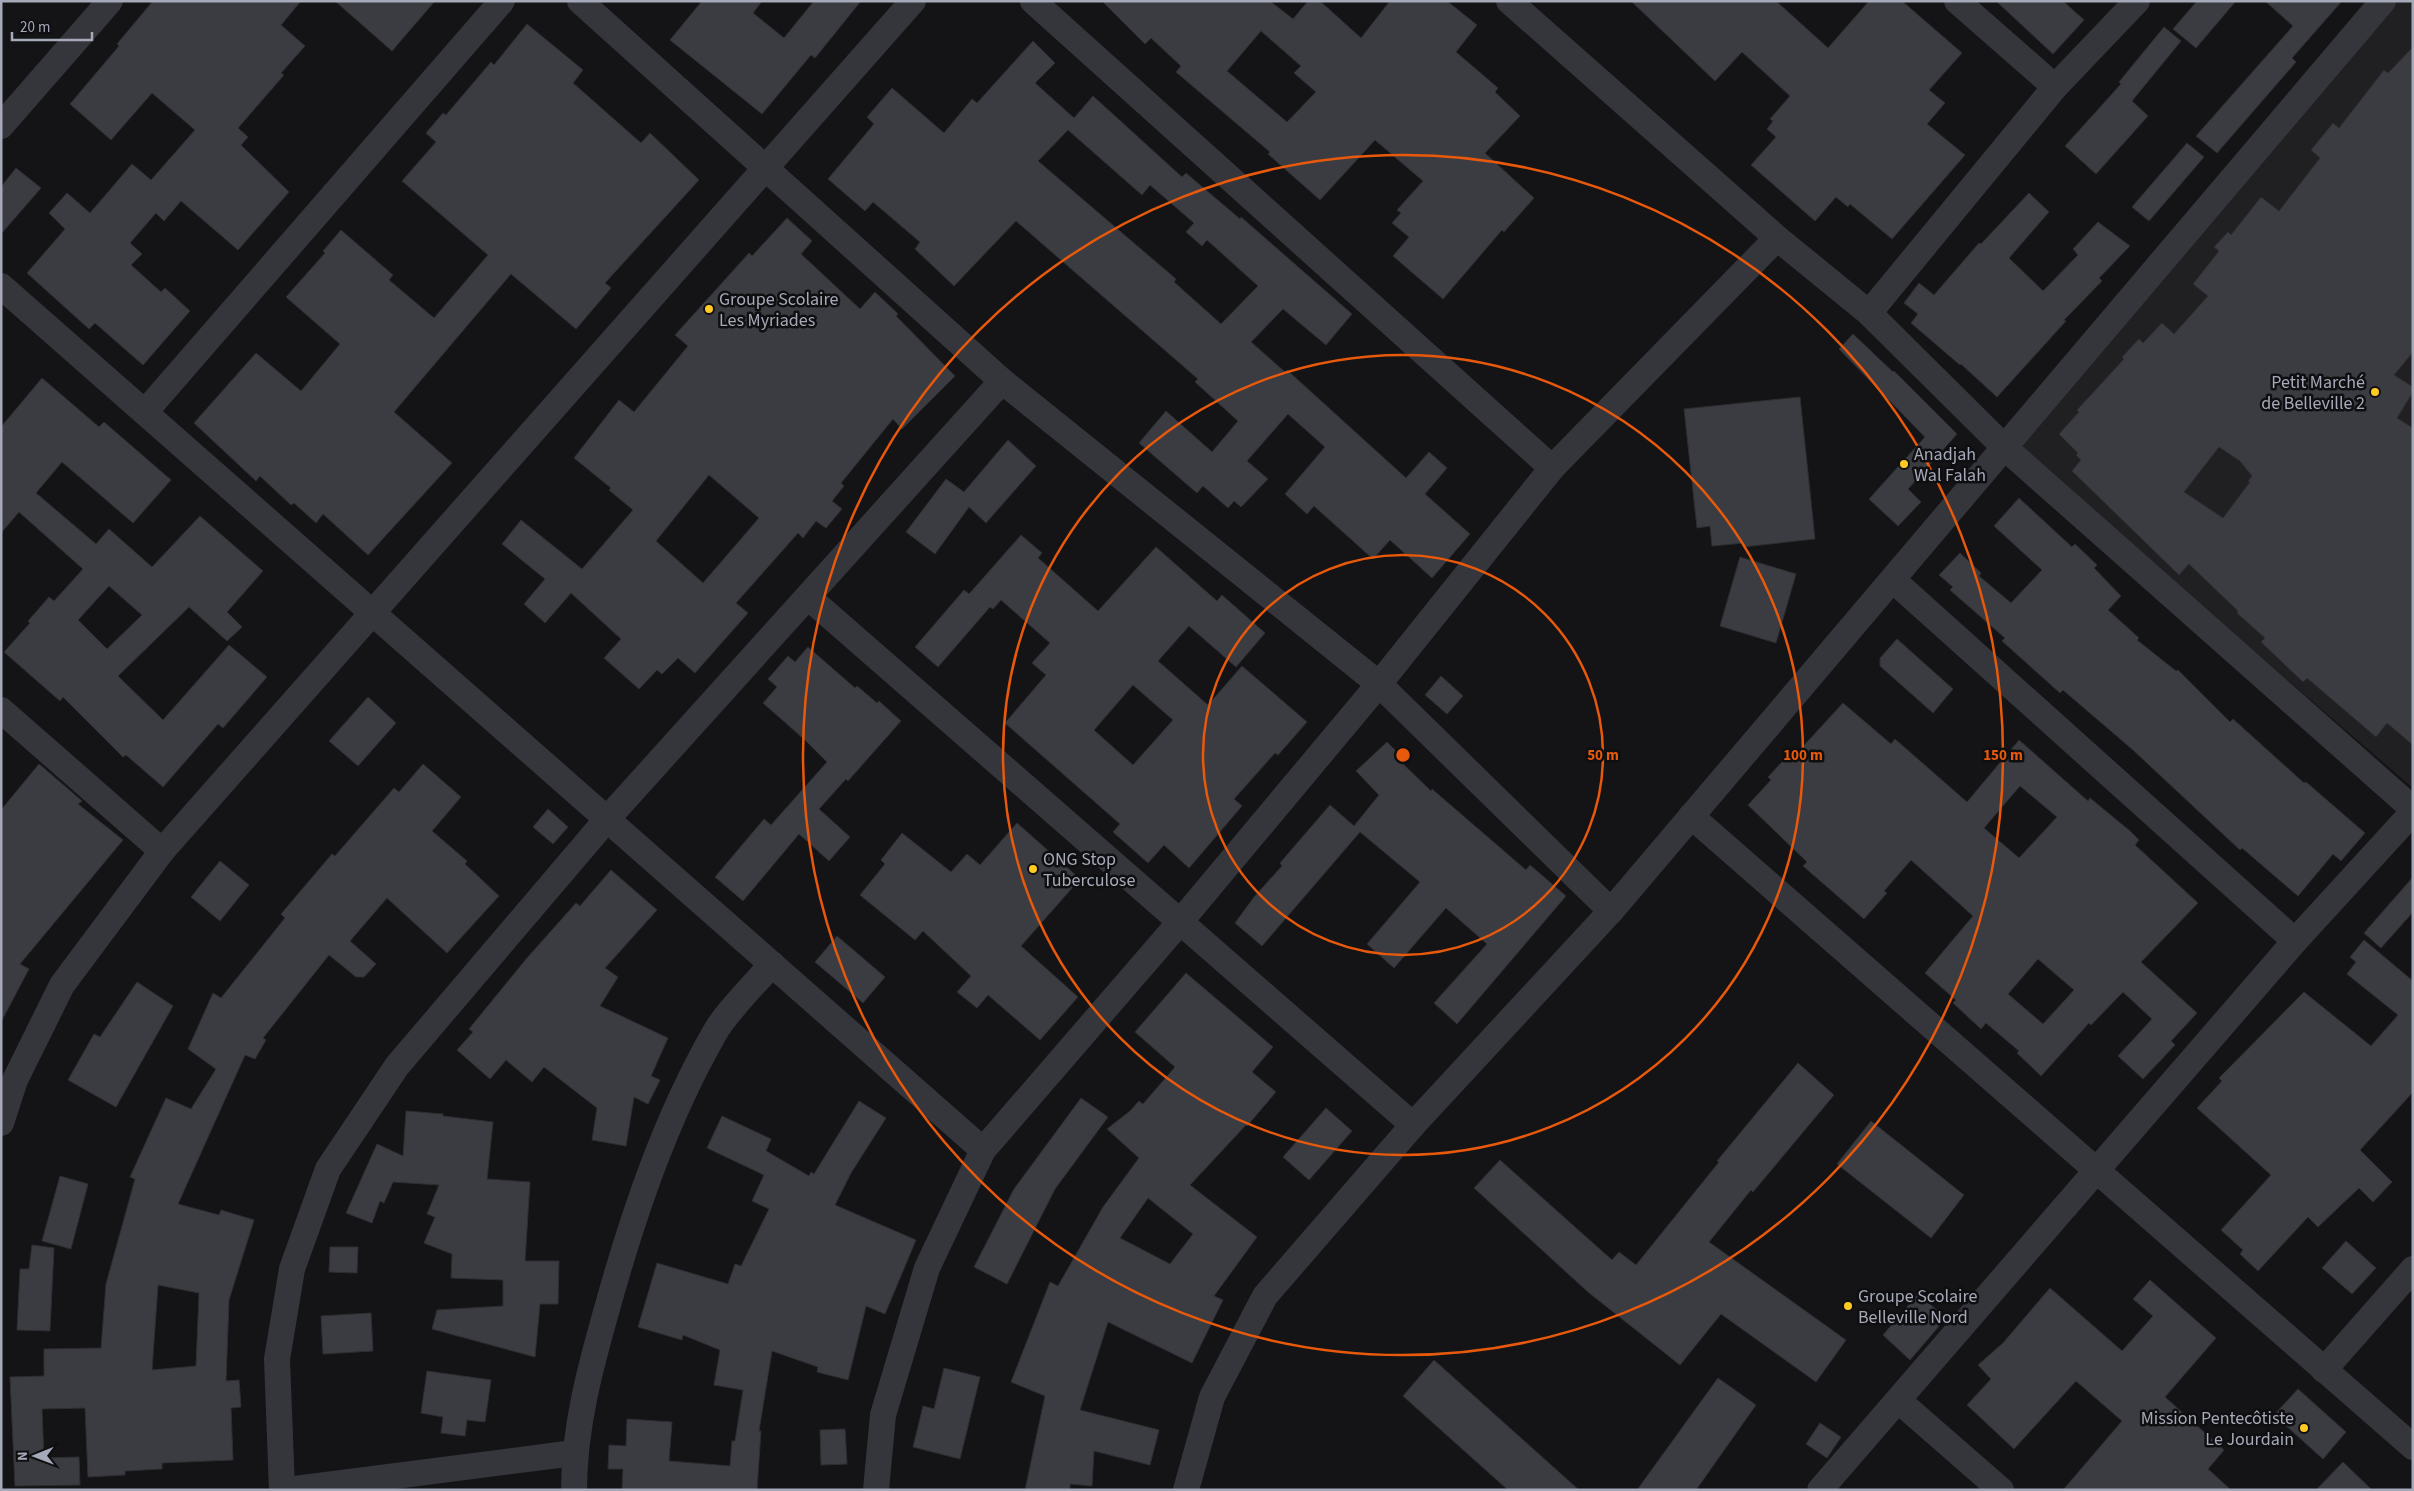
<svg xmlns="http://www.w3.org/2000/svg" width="2414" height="1491" font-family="'Source Sans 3',sans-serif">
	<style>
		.built { fill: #202023 }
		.building { fill: #3b3c41; stroke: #2e2e32; fill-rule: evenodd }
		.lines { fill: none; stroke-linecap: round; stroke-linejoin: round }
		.minor { stroke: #35353c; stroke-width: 26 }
		.ring { fill: none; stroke: #e8590c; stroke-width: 2.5 }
		.poi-dot { fill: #ffcb23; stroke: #0f0f11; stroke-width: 2 }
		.labels { text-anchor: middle; stroke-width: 5; stroke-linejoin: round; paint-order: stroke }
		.poi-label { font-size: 18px; fill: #a5a9b8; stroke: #0f0f11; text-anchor: start }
		.centre { fill: #e8590c; stroke: #0f0f11; stroke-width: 2.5 }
		.ring-label { font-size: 15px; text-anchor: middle; font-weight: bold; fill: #e8590c; stroke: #0f0f11; stroke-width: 5; stroke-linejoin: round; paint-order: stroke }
	</style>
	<rect width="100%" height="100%" fill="#141416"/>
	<path class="built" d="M 2393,1 L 2413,1 L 2413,788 L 2014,445 Z"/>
	<g class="building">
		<path d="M 153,1 L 301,1 L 281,25 L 305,46 L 281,73 L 284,75 L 238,128 L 248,137 L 241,145 L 289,192 L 238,250 L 181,201 L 164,221 L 156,213 L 130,243 L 142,254 L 131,265 L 161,292 L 165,288 L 190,311 L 143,365 L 95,323 L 89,329 L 27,273 L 65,229 L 49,213 L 67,193 L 90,213 L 132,164 L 151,180 L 195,130 L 152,93 L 111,140 L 70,104 L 119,46 L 117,44 Z"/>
		<path d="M 335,1 L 435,1 L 392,51 Z"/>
		<path d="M 702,1 L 762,1 L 753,13 L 784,38 L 814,1 L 861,1 L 815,58 L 811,55 L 762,114 L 670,40 Z"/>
		<path d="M 1102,1 L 1270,1 L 1293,19 L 1308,1 L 1320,1 L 1361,38 L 1390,1 L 1447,1 L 1477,25 L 1456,52 L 1498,88 L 1495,92 L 1520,116 L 1485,153 L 1534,198 L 1504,232 L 1502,230 L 1443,299 L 1393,256 L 1409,237 L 1392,223 L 1401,213 L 1397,210 L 1423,181 L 1375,140 L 1320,200 L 1268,154 L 1270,152 L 1176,72 L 1181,66 L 1151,38 L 1145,44 ZM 1261,31 L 1301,66 L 1294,73 L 1316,92 L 1287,122 L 1227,71 Z"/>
		<path d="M 1631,1 L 1776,1 L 1828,48 L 1869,1 L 1902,1 L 1962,53 L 1929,90 L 1945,103 L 1927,124 L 1965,155 L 1892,239 L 1850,204 L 1848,207 L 1836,197 L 1815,221 L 1751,165 L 1776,137 L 1767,129 L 1773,121 L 1770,119 L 1790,96 L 1742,52 L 1715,81 Z"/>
		<path d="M 1996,1 L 2063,1 L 2084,20 L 2053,54 Z"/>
		<path d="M 2197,1 L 2236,1 L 2196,48 L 2173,29 Z"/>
		<path d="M 2265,1 L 2342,1 L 2292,58 L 2296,62 L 2217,153 L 2196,136 L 2293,26 Z"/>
		<path d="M 527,24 L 583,70 L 573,83 L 641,143 L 650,133 L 699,180 L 605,283 L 611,288 L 576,329 L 511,274 L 394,412 L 452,463 L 368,555 L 323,514 L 316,523 L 294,503 L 291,505 L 260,476 L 256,481 L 194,423 L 256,353 L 301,391 L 340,344 L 286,297 L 325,253 L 323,251 L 341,230 L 393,275 L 389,280 L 434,318 L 488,255 L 402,181 L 436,142 L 426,133 L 443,113 L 446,115 L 491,62 L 494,65 Z"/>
		<path d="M 2164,27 L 2181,41 L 2132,101 L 2148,116 L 2096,174 L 2065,146 L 2121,84 L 2119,82 Z"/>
		<path d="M 1033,41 L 1055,63 L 1035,83 L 1074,118 L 1093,96 L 1182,177 L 1186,173 L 1240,219 L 1241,217 L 1352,314 L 1326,345 L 1283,309 L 1251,342 L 1285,372 L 1287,370 L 1406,478 L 1429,452 L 1447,468 L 1425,494 L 1470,534 L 1432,578 L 1390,540 L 1373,559 L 1314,506 L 1307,514 L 1285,494 L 1325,447 L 1288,414 L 1247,461 L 1268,479 L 1241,507 L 1234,501 L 1228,508 L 1203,486 L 1197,493 L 1139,443 L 1166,411 L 1212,452 L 1238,421 L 1195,382 L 1198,379 L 1016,221 L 954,286 L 915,249 L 920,242 L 873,202 L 865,211 L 828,179 L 874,124 L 867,117 L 892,88 L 944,133 L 972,99 L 977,103 ZM 1068,130 L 1142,195 L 1150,185 L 1194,223 L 1186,232 L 1202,246 L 1207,240 L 1258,286 L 1221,324 L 1174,282 L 1176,279 L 1038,161 Z"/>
		<path d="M 2413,47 L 2413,352 L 2394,375 L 2413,387 L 2413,392 L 2397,418 L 2413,428 L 2413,745 L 2387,723 L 2376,737 L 2307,678 L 2303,682 L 2261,642 L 2265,638 L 2237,613 L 2238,611 L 2189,564 L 2179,575 L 2072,471 L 2081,460 L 2076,455 L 2078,453 L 2059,434 L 2079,412 L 2077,410 L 2124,359 L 2122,357 L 2139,339 L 2143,343 L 2162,323 L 2174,334 L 2208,296 L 2193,284 L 2219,251 L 2214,247 L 2228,232 L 2231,235 L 2261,197 L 2279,211 L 2320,158 L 2311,150 L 2333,123 L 2339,128 L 2384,70 L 2388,73 ZM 2219,447 L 2240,461 L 2252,476 L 2248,481 L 2250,482 L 2223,518 L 2184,492 Z"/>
		<path d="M 2187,143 L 2204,157 L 2149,221 L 2132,207 Z"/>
		<path d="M 16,168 L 41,188 L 1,234 L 1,187 Z"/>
		<path d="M 2029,193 L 2049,212 L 2009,258 L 2043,291 L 2078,255 L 2073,249 L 2098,222 L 2130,246 L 2099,278 L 2102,281 L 2064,320 L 2066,321 L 1997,397 L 1961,364 L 1960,365 L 1911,323 L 1918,314 L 1904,303 L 1919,283 L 1934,295 L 1979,243 L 1981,244 Z"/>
		<path d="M 787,218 L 812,241 L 801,254 L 860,309 L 875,292 L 898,314 L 896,316 L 955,376 L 902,429 L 893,419 L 841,483 L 844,486 L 832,501 L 842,509 L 826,528 L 816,521 L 803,538 L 798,533 L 736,603 L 748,613 L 695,673 L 678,658 L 662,674 L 657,670 L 639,689 L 604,658 L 621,639 L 571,593 L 545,623 L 524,604 L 545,579 L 502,544 L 521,520 L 582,569 L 633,510 L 609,490 L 611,488 L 574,458 L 619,400 L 634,412 L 688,346 L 675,335 L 749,253 L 752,256 ZM 709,475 L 759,518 L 703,583 L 656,541 Z"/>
		<path d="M 1853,334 L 1893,372 L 1894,371 L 1957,434 L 1908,489 L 1921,502 L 1898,526 L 1869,499 L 1925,437 L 1839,349 Z"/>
		<path d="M 42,378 L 99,427 L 104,422 L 171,480 L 133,523 L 62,462 L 36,493 L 96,544 L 109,529 L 152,567 L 200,516 L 263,571 L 227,612 L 242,627 L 227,641 L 189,607 L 118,676 L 163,720 L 229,645 L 267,677 L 223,728 L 218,724 L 163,787 L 126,755 L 123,757 L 63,697 L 60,701 L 4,652 L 30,623 L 28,621 L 49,597 L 54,601 L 83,569 L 19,512 L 1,533 L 1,427 ZM 109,586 L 142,615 L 107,649 L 78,620 Z"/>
		<path d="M 1800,397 L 1815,539 L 1743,547 L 1744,543 L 1712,546 L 1710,526 L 1697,528 L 1684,409 Z"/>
		<path d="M 1008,440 L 1036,466 L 986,523 L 969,507 L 935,554 L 906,532 L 946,479 L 964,492 Z"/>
		<path d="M 2019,498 L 2072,547 L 2075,544 L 2097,565 L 2094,568 L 2121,596 L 2108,610 L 2139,638 L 2137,640 L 2176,671 L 2178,670 L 2230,722 L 2233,719 L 2304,783 L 2306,782 L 2365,833 L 2341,861 L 2333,854 L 2298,896 L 2242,848 L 2240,850 L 2133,750 L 2063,690 L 2060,693 L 2002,641 L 2005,638 L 1950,590 L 1953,587 L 1939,575 L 1960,553 L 1981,573 L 1979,576 L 2011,603 L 2042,570 L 1994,526 Z"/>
		<path d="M 1021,535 L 1042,553 L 1038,558 L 1098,611 L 1156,547 L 1217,601 L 1222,595 L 1265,633 L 1236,667 L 1189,626 L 1158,661 L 1208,705 L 1242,666 L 1307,722 L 1278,755 L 1275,753 L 1234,799 L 1242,806 L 1189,868 L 1164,845 L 1148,863 L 1113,832 L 1120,824 L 1005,723 L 1046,675 L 1032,663 L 1050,643 L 1001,600 L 993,609 L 990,607 L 938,667 L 915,647 L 964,590 L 969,594 ZM 1133,685 L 1173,720 L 1133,765 L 1094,730 Z"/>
		<path d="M 1740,557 L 1796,574 L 1776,643 L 1720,626 Z"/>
		<path d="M 1897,639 L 1953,689 L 1933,713 L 1880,666 L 1880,658 Z"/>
		<path d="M 808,647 L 855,688 L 857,686 L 877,703 L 879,701 L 901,721 L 848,781 L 846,779 L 819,809 L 850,837 L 829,861 L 799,834 L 743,901 L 715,877 L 764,819 L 771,825 L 827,762 L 805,740 L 763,703 L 777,687 L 768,679 L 788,656 L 795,662 Z"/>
		<path d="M 1441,676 L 1463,696 L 1447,714 L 1425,695 Z"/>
		<path d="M 368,697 L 396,723 L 358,766 L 329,741 Z"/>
		<path d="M 1843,703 L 1891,744 L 1895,739 L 1967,802 L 2019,740 L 2088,801 L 2090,798 L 2130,831 L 2139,840 L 2135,845 L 2198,903 L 2141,962 L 2197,1013 L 2171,1041 L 2175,1045 L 2143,1079 L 2118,1056 L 2152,1019 L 2123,992 L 2091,1025 L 2089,1023 L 2041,1076 L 2017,1053 L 2019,1051 L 1986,1023 L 1981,1029 L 1953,1003 L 1956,1000 L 1925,973 L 1973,916 L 1911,860 L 1884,891 L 1887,893 L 1864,919 L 1803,866 L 1807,862 L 1748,805 L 1771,780 L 1768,777 L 1793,750 L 1797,753 ZM 2020,786 L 2057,817 L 2019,858 L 1984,828 ZM 2038,959 L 2074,990 L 2043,1024 L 2008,994 Z"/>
		<path d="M 1387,742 L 1401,756 L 1398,759 L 1431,791 L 1432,789 L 1526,870 L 1530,865 L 1566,896 L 1457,1024 L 1434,1003 L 1487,944 L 1446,908 L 1394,968 L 1367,944 L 1420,882 L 1360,832 L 1262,946 L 1235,923 L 1254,897 L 1282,866 L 1280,863 L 1330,805 L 1354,826 L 1379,795 L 1356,771 Z"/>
		<path d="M 39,764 L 82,801 L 78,804 L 123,840 L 20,964 L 29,969 L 1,1022 L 1,810 Z"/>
		<path d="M 423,764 L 461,797 L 432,831 L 467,861 L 465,864 L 499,896 L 447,953 L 387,898 L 350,941 L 376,964 L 364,977 L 356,977 L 329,955 L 263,1038 L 266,1040 L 255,1059 L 245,1055 L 178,1204 L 219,1215 L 221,1210 L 254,1220 L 229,1300 L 226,1381 L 239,1380 L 241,1407 L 231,1408 L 233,1460 L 162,1463 L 162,1469 L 125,1471 L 125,1475 L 88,1477 L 85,1408 L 42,1409 L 44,1458 L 79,1457 L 80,1485 L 15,1486 L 10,1377 L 44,1376 L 44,1349 L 101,1348 L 106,1284 L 135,1179 L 130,1177 L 166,1098 L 191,1109 L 216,1069 L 188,1049 L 213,993 L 221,998 L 285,918 L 281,914 L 332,854 L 335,856 L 394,788 L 399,792 ZM 158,1285 L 199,1293 L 196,1366 L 152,1370 Z"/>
		<path d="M 548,809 L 568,827 L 553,844 L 533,827 Z"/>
		<path d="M 1017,823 L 1080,879 L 1021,946 L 1078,997 L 1040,1040 L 988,995 L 977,1008 L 957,992 L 971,976 L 923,931 L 915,940 L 860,895 L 885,864 L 881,860 L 902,833 L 951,872 L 967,854 L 980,865 Z"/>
		<path d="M 220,861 L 249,885 L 220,921 L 191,897 Z"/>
		<path d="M 611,870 L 657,910 L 605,968 L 618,977 L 600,1006 L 668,1038 L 651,1076 L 660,1080 L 648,1104 L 634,1097 L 626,1146 L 592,1140 L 597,1108 L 544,1067 L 532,1082 L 506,1060 L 490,1079 L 457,1050 L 473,1032 L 469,1029 L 527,958 L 576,903 L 580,906 Z"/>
		<path d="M 2413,877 L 2413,912 L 2381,948 L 2364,933 Z"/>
		<path d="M 837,936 L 885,977 L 863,1003 L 815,962 Z"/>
		<path d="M 2364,940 L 2413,981 L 2413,1092 L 2360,1150 L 2392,1182 L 2373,1202 L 2359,1188 L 2318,1227 L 2308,1217 L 2258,1271 L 2240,1254 L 2243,1250 L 2221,1230 L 2271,1175 L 2197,1108 L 2222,1081 L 2219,1078 L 2304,992 L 2371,1046 L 2398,1015 L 2347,974 L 2356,962 L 2350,957 Z"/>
		<path d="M 1186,973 L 1273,1047 L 1252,1072 L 1276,1092 L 1247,1126 L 1246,1125 L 1190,1185 L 1257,1237 L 1214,1296 L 1223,1300 L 1192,1363 L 1108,1322 L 1080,1410 L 1159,1430 L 1150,1465 L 1094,1451 L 1092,1486 L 1070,1484 L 1070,1490 L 1025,1490 L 1045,1396 L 1011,1382 L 1050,1282 L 1058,1286 L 1103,1207 L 1139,1158 L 1107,1129 L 1130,1111 L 1139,1101 L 1143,1104 L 1175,1067 L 1135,1032 ZM 1148,1198 L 1193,1234 L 1170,1264 L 1120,1238 Z"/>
		<path d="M 137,982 L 173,1006 L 116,1107 L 68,1080 L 94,1034 L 100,1037 Z"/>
		<path d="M 1798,1063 L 1834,1095 L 1753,1192 L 1751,1190 L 1709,1242 L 1846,1340 L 1816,1382 L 1721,1314 L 1680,1365 L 1588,1292 L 1474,1188 L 1500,1160 L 1612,1260 L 1619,1252 L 1636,1265 L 1719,1162 L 1717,1161 Z"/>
		<path d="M 1081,1098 L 1108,1117 L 1055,1189 L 1007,1284 L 974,1267 L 1014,1189 Z"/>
		<path d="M 859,1101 L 886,1118 L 851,1173 L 835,1205 L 916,1240 L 885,1314 L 866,1306 L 848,1380 L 817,1372 L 818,1367 L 772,1351 L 759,1431 L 761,1431 L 757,1490 L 622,1490 L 623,1469 L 608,1469 L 609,1445 L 626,1446 L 627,1419 L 672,1422 L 669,1461 L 730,1466 L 732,1441 L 735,1441 L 743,1390 L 714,1385 L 720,1350 L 683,1335 L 682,1340 L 638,1327 L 657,1263 L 728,1284 L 735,1264 L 741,1266 L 769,1209 L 752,1201 L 764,1175 L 707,1148 L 722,1116 L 771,1139 L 766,1151 L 809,1176 L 811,1172 L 814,1174 Z"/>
		<path d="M 1326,1108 L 1352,1131 L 1309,1180 L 1283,1157 Z"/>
		<path d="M 406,1111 L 443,1114 L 443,1116 L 493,1122 L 487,1179 L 530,1182 L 525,1261 L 559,1261 L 558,1304 L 540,1304 L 535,1357 L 432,1329 L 437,1310 L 503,1306 L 503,1280 L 451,1278 L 452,1254 L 424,1243 L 435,1217 L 427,1214 L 439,1185 L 393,1182 L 384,1203 L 380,1201 L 372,1223 L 346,1213 L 377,1144 L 403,1156 Z"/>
		<path d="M 1871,1121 L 1964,1195 L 1931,1238 L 1837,1164 Z"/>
		<path d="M 60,1176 L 88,1184 L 71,1249 L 42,1241 Z"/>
		<path d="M 2346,1241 L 2376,1268 L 2352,1294 L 2322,1268 Z"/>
		<path d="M 32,1245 L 54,1248 L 50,1331 L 17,1330 L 20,1269 L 29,1269 Z"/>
		<path d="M 330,1247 L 358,1247 L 357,1273 L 329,1272 Z"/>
		<path d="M 2150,1280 L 2216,1338 L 2165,1397 L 2224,1450 L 2208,1469 L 2231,1490 L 2063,1490 L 2122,1421 L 2076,1381 L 2014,1449 L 1967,1405 L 1991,1379 L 1978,1365 L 2003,1343 L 2050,1288 L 2122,1351 L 2153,1316 L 2133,1299 Z"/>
		<path d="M 1918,1294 L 1946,1318 L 1910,1360 L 1883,1335 Z"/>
		<path d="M 371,1313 L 373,1351 L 323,1354 L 321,1316 Z"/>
		<path d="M 1434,1360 L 1579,1490 L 1508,1490 L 1403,1396 Z"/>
		<path d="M 944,1368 L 980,1377 L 960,1459 L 913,1447 L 923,1406 L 934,1409 Z"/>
		<path d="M 427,1371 L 491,1380 L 485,1422 L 467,1420 L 465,1436 L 441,1433 L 443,1417 L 421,1413 Z"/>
		<path d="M 1718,1378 L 1756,1405 L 1696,1490 L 1637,1490 Z"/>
		<path d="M 2298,1389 L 2346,1432 L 2323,1459 L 2274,1415 Z"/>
		<path d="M 1820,1423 L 1841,1437 L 1827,1458 L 1806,1444 Z"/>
		<path d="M 845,1429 L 847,1464 L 821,1465 L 820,1430 Z"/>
		<path d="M 2343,1462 L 2372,1490 L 2316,1490 Z"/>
	</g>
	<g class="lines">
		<g class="minor">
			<path d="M 580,1 L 1002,381 L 1379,684 L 1611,911"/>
			<path d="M 1033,1 L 1552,468"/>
			<path d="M 1509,1 L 1777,238 L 1869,313 L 2004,447 L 2413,809"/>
			<path d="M 1957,1 L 2055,87"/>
			<path d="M 1,126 L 110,1"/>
			<path d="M 1,286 L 983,1150"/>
			<path d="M 1869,313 L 2055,87 L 2137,1"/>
			<path d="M 145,412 L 502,1"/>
			<path d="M 1893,580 L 2295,941"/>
			<path d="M 808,597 L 1413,1125"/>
			<path d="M 1,710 L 162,851"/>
			<path d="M 1691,816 L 2413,1447"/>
			<path d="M 1,1123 L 15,1080 L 62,985 L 162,851 L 913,1"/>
			<path d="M 2324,1370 L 2413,1269"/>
			<path d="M 1899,1401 L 2001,1490"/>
			<path d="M 282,1490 L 277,1359 L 292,1269 L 328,1169 L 397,1066 L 608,818 L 1002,381"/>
			<path d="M 287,1490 L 574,1453"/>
			<path d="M 574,1490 C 574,1426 591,1365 608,1305 C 634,1212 666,1118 714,1034 C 725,1013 755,984 772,964"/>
			<path d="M 876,1490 L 883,1415 L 927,1268 L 983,1150 L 1180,922 L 1379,684 L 1552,468 L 1777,238"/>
			<path d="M 1186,1490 L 1212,1397 L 1265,1296 L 1413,1125 L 1611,911 L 2383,1"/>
			<path d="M 1820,1490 L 2295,941 L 2413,812"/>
		</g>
	</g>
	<g class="ring">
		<circle cx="1403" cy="755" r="200"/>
		<circle cx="1403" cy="755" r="400"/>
		<circle cx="1403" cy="755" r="600"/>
	</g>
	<g class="poi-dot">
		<circle cx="709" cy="309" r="5"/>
		<circle cx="2375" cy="392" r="5"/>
		<circle cx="1904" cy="464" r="5"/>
		<circle cx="1033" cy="869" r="5"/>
		<circle cx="1848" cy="1306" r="5"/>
		<circle cx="2304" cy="1428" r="5"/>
	</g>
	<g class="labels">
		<g class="poi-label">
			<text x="719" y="305">Groupe Scolaire<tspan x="719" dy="21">Les Myriades</tspan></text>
			<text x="2365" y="388" text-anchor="end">Petit Marché<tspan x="2365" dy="21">de Belleville 2</tspan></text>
			<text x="1914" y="460">Anadjah<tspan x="1914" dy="21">Wal Falah</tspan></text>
			<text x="1043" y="865">ONG Stop<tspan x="1043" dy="21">Tuberculose</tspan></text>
			<text x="1858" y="1302">Groupe Scolaire<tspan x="1858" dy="21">Belleville Nord</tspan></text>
			<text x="2294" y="1424" text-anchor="end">Mission Pentecôtiste<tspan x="2294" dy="21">Le Jourdain</tspan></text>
		</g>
	</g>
	<circle cx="1403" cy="755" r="8" class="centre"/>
	<g class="ring-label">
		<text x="1603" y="760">50 m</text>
		<text x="1803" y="760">100 m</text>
		<text x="2003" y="760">150 m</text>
	</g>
	<rect width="2414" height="1491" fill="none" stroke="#a5a9b8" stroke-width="5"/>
	<g transform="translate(35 1456) rotate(269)" stroke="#0f0f11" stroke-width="4" paint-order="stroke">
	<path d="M0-4L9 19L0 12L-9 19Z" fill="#a5a9b8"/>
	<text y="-8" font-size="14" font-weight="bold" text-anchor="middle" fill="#a5a9b8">N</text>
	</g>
	<path d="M12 32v8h80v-8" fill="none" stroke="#a5a9b8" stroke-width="2.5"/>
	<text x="20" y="32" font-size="15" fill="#a5a9b8" stroke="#0f0f11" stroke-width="4" paint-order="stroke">20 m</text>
</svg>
